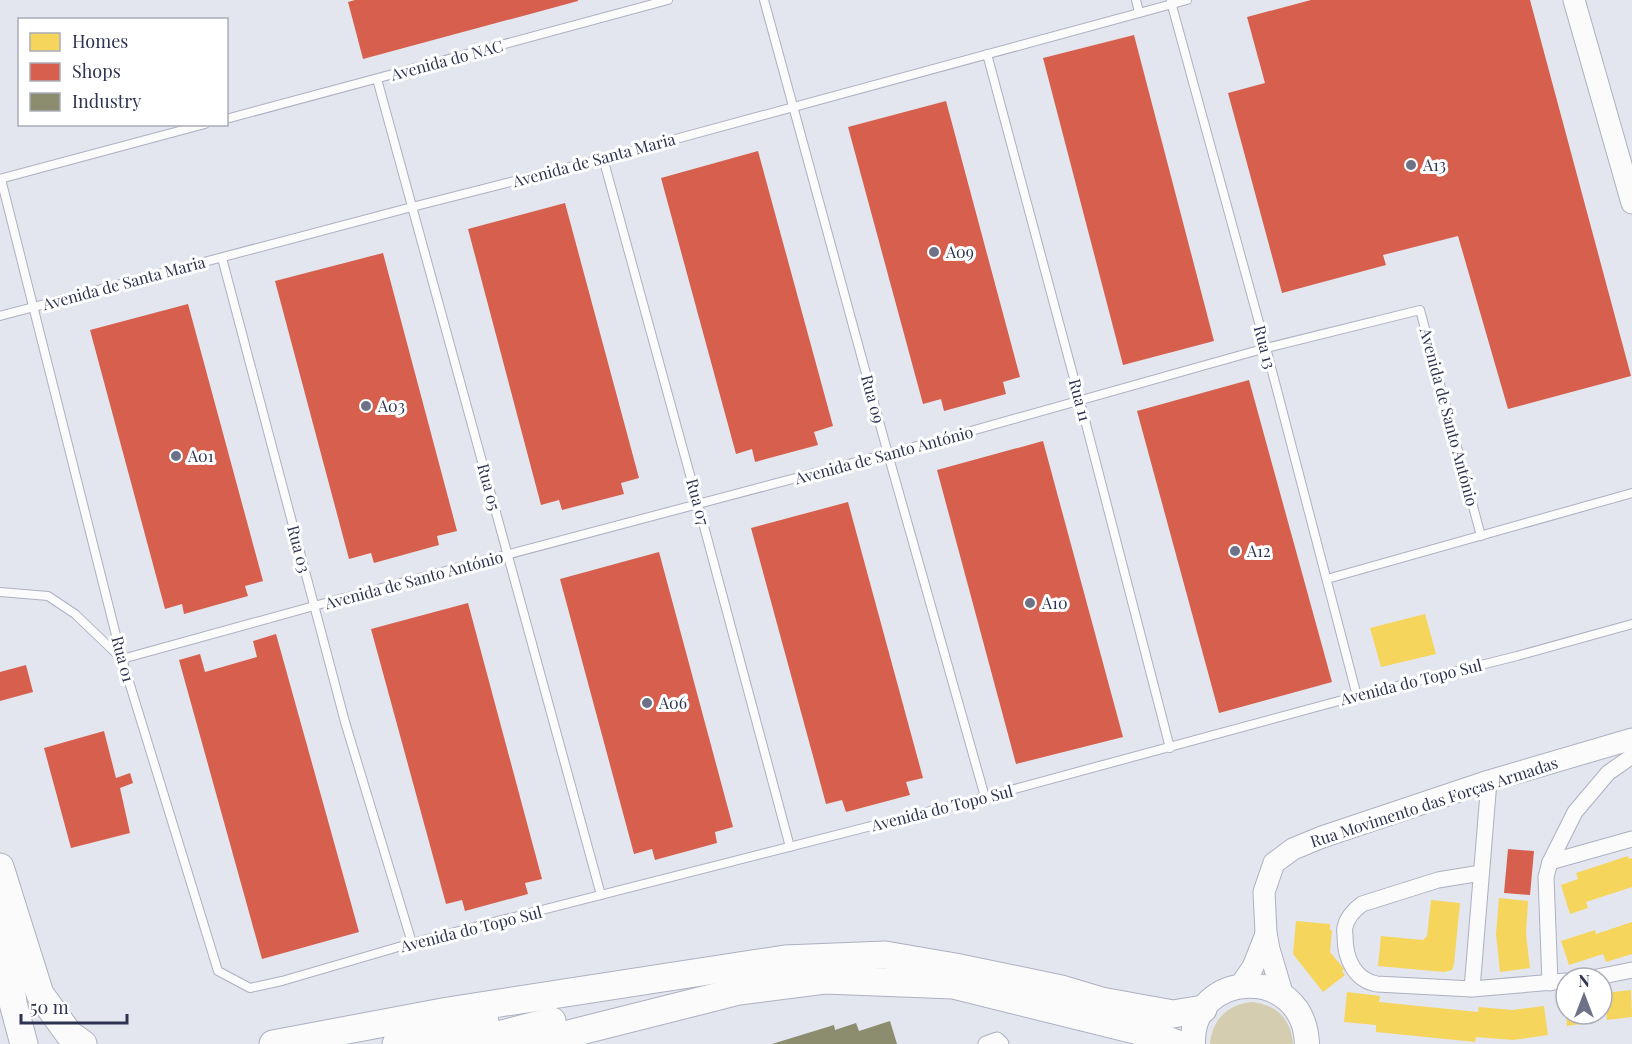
<svg xmlns="http://www.w3.org/2000/svg" width="1632" height="1044" font-family="'Playfair Display',serif">
	<style>
		.green { fill: #d4cdb0 }
		.homes { fill: #f6d55c }
		.shops { fill: #d6604d }
		.industry { fill: #8c8c6e }
		.lines { fill: none; stroke-linecap: round; stroke-linejoin: round }
		.lane-casing { stroke: #adb0c0; stroke-width: 10 }
		.street-casing { stroke: #adb0c0; stroke-width: 17 }
		.secondary-casing { stroke: #adb0c0; stroke-width: 23 }
		.primary-casing { stroke: #adb0c0; stroke-width: 26 }
		.highway-casing { stroke: #adb0c0; stroke-width: 29 }
		.lane { stroke: #fbfbfc; stroke-width: 8 }
		.street { stroke: #fbfbfc; stroke-width: 15 }
		.secondary { stroke: #fbfbfc; stroke-width: 21 }
		.primary { stroke: #fbfbfc; stroke-width: 24 }
		.highway { stroke: #fbfbfc; stroke-width: 27 }
		.poi-dot { fill: #6d7287; stroke: #fff; stroke-width: 2 }
		.labels { text-anchor: middle; stroke-width: 6; stroke-linejoin: round; paint-order: stroke }
		.street-label { font-size: 16px; fill: #2d3350; stroke: #fff }
		.poi-label { font-size: 16px; fill: #2d3350; stroke: #fff; text-anchor: start }
	</style>
	<rect width="100%" height="100%" fill="#e3e6ee"/>
	<path class="green" d="M 1251,1002 C 1276,1004 1291,1019 1293,1044 L 1210,1044 C 1212,1020 1227,1005 1251,1002 Z"/>
	<g class="homes">
		<path d="M 1425,614 L 1436,654 L 1381,667 L 1370,628 Z"/>
		<path d="M 1628,856 L 1629,859 L 1632,858 L 1632,887 L 1586,902 L 1588,908 L 1570,914 L 1561,885 L 1578,879 L 1576,873 Z"/>
		<path d="M 1499,898 L 1528,901 L 1526,934 L 1530,968 L 1500,972 L 1496,934 Z"/>
		<path d="M 1431,900 L 1460,903 L 1454,964 L 1452,970 L 1444,972 L 1378,966 L 1381,936 L 1423,940 L 1427,936 Z"/>
		<path d="M 1296,921 L 1330,924 L 1330,930 L 1332,930 L 1330,952 L 1344,969 L 1342,971 L 1345,975 L 1323,992 L 1293,954 Z"/>
		<path d="M 1632,922 L 1632,954 L 1606,962 L 1603,954 L 1569,965 L 1561,941 L 1595,930 L 1596,934 Z"/>
		<path d="M 1631,990 L 1632,1017 L 1607,1020 L 1604,993 Z"/>
		<path d="M 1347,992 L 1380,996 L 1379,1002 L 1478,1012 L 1479,1007 L 1512,1010 L 1544,1006 L 1548,1035 L 1513,1040 L 1476,1037 L 1475,1042 L 1376,1032 L 1376,1025 L 1344,1022 Z"/>
		<path d="M 1566,1014 L 1593,1014 L 1594,1022 L 1567,1026 Z"/>
	</g>
	<g class="shops">
		<path d="M 355,0 L 578,0 L 578,1 L 363,59 L 348,2 Z"/>
		<path d="M 1311,0 L 1530,0 L 1631,376 L 1508,409 L 1458,236 L 1383,255 L 1386,265 L 1282,293 L 1228,93 L 1265,83 L 1247,17 Z"/>
		<path d="M 1134,35 L 1214,341 L 1123,365 L 1043,58 Z"/>
		<path d="M 946,101 L 1020,377 L 1003,382 L 1006,394 L 944,411 L 941,399 L 923,404 L 848,127 Z"/>
		<path d="M 758,151 L 833,426 L 814,432 L 818,445 L 755,462 L 752,449 L 736,454 L 661,178 Z"/>
		<path d="M 565,203 L 639,478 L 621,483 L 624,494 L 562,510 L 559,500 L 541,505 L 468,229 Z"/>
		<path d="M 383,253 L 457,531 L 437,536 L 439,545 L 374,563 L 371,553 L 349,559 L 275,281 Z"/>
		<path d="M 188,304 L 263,581 L 245,586 L 248,596 L 184,614 L 182,604 L 165,609 L 90,330 Z"/>
		<path d="M 1249,380 L 1332,682 L 1219,713 L 1137,411 Z"/>
		<path d="M 1043,441 L 1123,737 L 1016,764 L 937,470 Z"/>
		<path d="M 848,502 L 923,778 L 906,782 L 910,795 L 846,812 L 842,800 L 826,804 L 751,528 Z"/>
		<path d="M 659,552 L 733,827 L 715,832 L 717,843 L 655,860 L 652,849 L 634,854 L 560,579 Z"/>
		<path d="M 468,603 L 542,879 L 525,883 L 528,894 L 465,911 L 462,900 L 446,904 L 371,629 Z"/>
		<path d="M 276,634 L 359,932 L 262,959 L 179,660 L 200,654 L 205,672 L 257,657 L 253,641 Z"/>
		<path d="M 26,665 L 33,692 L 0,701 L 0,672 Z"/>
		<path d="M 104,731 L 116,778 L 130,773 L 133,783 L 120,788 L 130,833 L 71,848 L 44,748 Z"/>
		<path d="M 1508,849 L 1534,851 L 1530,895 L 1504,893 Z"/>
	</g>
	<path class="industry" d="M 890,1021 L 897,1044 L 772,1044 L 834,1025 L 835,1030 L 856,1023 L 859,1031 Z"/>
	<g class="lines">
		<g class="lane-casing">
			<g id="lane">
				<path d="M 764,0 L 888,454 L 985,797"/>
				<path d="M 1136,0 L 1139,12"/>
				<path d="M 1171,2 L 1266,348 L 1357,696"/>
				<path d="M 987,54 L 1080,401 L 1170,748"/>
				<path d="M 377,79 L 601,895"/>
				<path d="M 226,119 L 668,0"/>
				<path d="M 603,158 L 698,504 L 790,847"/>
				<path d="M 0,179 L 205,124"/>
				<path d="M 1,179 L 122,659 L 218,971 L 250,988 L 282,981 L 412,943 L 985,797 L 1357,696 L 1517,656 L 1632,624"/>
				<path d="M 222,258 L 345,722 L 412,943"/>
				<path d="M 0,316 L 412,207 L 628,152 L 1187,0"/>
				<path d="M 1327,579 L 1632,493"/>
				<path d="M 0,592 L 48,596 L 75,614 L 122,659 L 314,606 L 939,440 L 1266,348 L 1420,310 L 1481,536"/>
			</g>
		</g>
		<g class="street-casing">
			<g id="street">
				<path d="M 1550,862 L 1632,839"/>
				<path d="M 1481,873 L 1438,880 L 1362,904 C 1354,910 1347,917 1345,927 C 1344,930 1345,933 1345,936 C 1345,958 1354,980 1377,984 L 1472,989 L 1566,981"/>
				<path d="M 1592,978 L 1632,970"/>
				<path d="M 1550,983 L 1546,877 L 1550,862 L 1575,812 L 1608,773 L 1632,756"/>
				<path d="M 1472,989 L 1489,781"/>
				<path d="M 986,1044 L 997,1040 L 1001,1044"/>
			</g>
		</g>
		<g class="secondary-casing">
			<g id="secondary">
				<path d="M 1574,0 L 1632,203"/>
				<path d="M 1240,986 L 1253,967 L 1266,934"/>
				<path d="M 1283,996 L 1269,949 L 1266,933 L 1264,892 L 1274,863 L 1293,849 L 1322,837 L 1489,781 L 1632,739"/>
			</g>
		</g>
		<g class="primary-casing">
			<path id="primary" d="M 1193,1044 C 1190,970 1304,963 1307,1044"/>
		</g>
		<g class="highway-casing">
			<g id="highway">
				<path d="M 0,867 L 40,994 L 69,1034 L 83,1044"/>
				<path d="M 6,918 L 6,937 L 13,1003 L 24,1044"/>
				<path d="M 273,1044 L 448,1011 L 785,959 L 885,955 L 955,967 L 1061,989 L 1101,1001 L 1173,1014 L 1203,1009"/>
				<path d="M 396,1044 L 485,1022"/>
				<path d="M 463,1044 L 552,1021"/>
				<path d="M 529,1044 L 739,991 L 825,980 L 953,985 L 1155,1035 L 1177,1044"/>
			</g>
		</g>
		<use href="#lane" class="lane"/>
		<use href="#street" class="street"/>
		<use href="#secondary" class="secondary"/>
		<use href="#primary" class="primary"/>
		<use href="#highway" class="highway"/>
	</g>
	<g class="poi-dot">
		<circle cx="1411" cy="165" r="6"/>
		<circle cx="934" cy="252" r="6"/>
		<circle cx="366" cy="406" r="6"/>
		<circle cx="176" cy="456" r="6"/>
		<circle cx="1235" cy="551" r="6"/>
		<circle cx="1030" cy="603" r="6"/>
		<circle cx="647" cy="703" r="6"/>
	</g>
	<g class="labels">
		<g class="street-label">
			<text transform="translate(447 60) rotate(-15)" y="6">Avenida do NAC</text>
			<text transform="translate(594 160) rotate(-15)" y="6">Avenida de Santa Maria</text>
			<text transform="translate(124 283) rotate(-15)" y="6">Avenida de Santa Maria</text>
			<text transform="translate(1265 347) rotate(75)" y="6">Rua 13</text>
			<text transform="translate(873 399) rotate(75)" y="6">Rua 09</text>
			<text transform="translate(1080 400) rotate(75)" y="6">Rua 11</text>
			<text transform="translate(1449 417) rotate(75)" y="6">Avenida de Santo António</text>
			<text transform="translate(884 455) rotate(-15)" y="6">Avenida de Santo António</text>
			<text transform="translate(489 487) rotate(75)" y="6">Rua 05</text>
			<text transform="translate(698 502) rotate(75)" y="6">Rua 07</text>
			<text transform="translate(299 549) rotate(75)" y="6">Rua 03</text>
			<text transform="translate(414 580) rotate(-15)" y="6">Avenida de Santo António</text>
			<text transform="translate(123 659) rotate(75)" y="6">Rua 01</text>
			<text transform="translate(1411 682) rotate(-14)" y="6">Avenida do Topo Sul</text>
			<text transform="translate(1434 802) rotate(-18)" y="6">Rua Movimento das Forças Armadas</text>
			<text transform="translate(942 808) rotate(-14)" y="6">Avenida do Topo Sul</text>
			<text transform="translate(471 929) rotate(-14)" y="6">Avenida do Topo Sul</text>
		</g>
		<g class="poi-label">
			<text x="1423" y="171">A13</text>
			<text x="946" y="258">A09</text>
			<text x="378" y="412">A03</text>
			<text x="188" y="462">A01</text>
			<text x="1247" y="557">A12</text>
			<text x="1042" y="609">A10</text>
			<text x="659" y="709">A06</text>
		</g>
	</g>
	<rect x="18" y="18" width="210" height="108" fill="#ffffff" stroke="#abadb9" stroke-width="1.5"/>
	<rect x="30" y="33" width="30" height="18" fill="#f6d55c" stroke="#abadb9" stroke-width="1.5"/>
	<text x="72" y="48" font-size="18" fill="#2d3350">Homes</text>
	<rect x="30" y="63" width="30" height="18" fill="#d6604d" stroke="#abadb9" stroke-width="1.5"/>
	<text x="72" y="78" font-size="18" fill="#2d3350">Shops</text>
	<rect x="30" y="93" width="30" height="18" fill="#8c8c6e" stroke="#abadb9" stroke-width="1.5"/>
	<text x="72" y="108" font-size="18" fill="#2d3350">Industry</text>
	<g transform="translate(1584 996)"><circle r="28" fill="#ffffff" stroke="#abadb9" stroke-width="1.5"/>
	<path d="M0-4.5L10 22L0 15L-10 22Z" fill="#6d7287"/>
	<text y="-9" font-size="16" font-weight="bold" text-anchor="middle" fill="#2d3350">N</text>
	</g>
	<path d="M21 1014v9h106v-9" fill="none" stroke="#2d3350" stroke-width="3"/>
	<text x="30" y="1014" font-size="18" fill="#2d3350" stroke="#ffffff" stroke-width="4.5" paint-order="stroke">50 m</text>
</svg>
